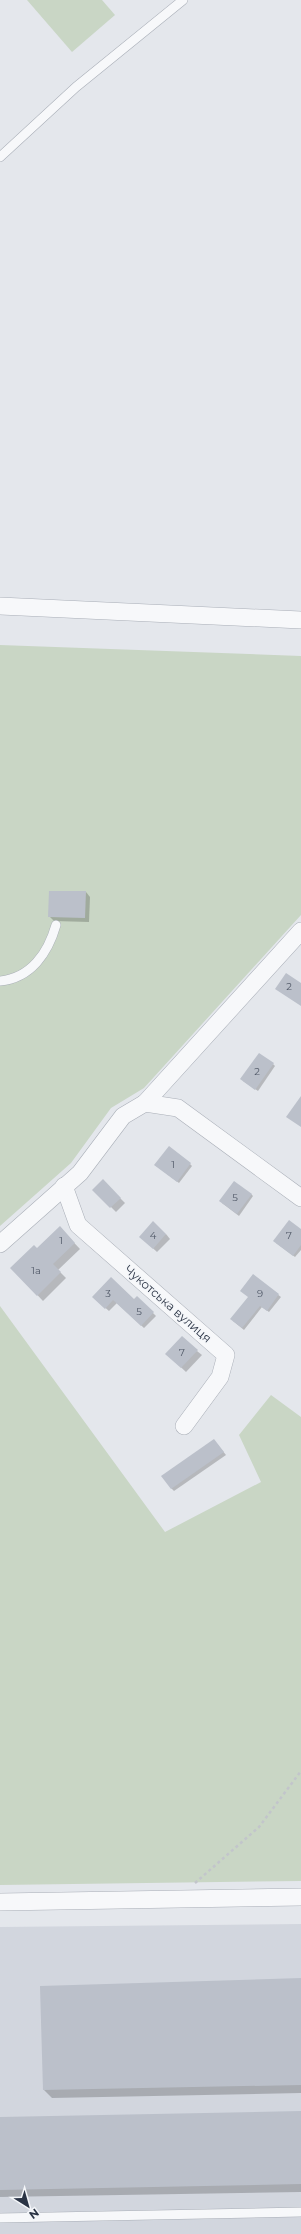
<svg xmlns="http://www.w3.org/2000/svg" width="301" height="2234" font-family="Montserrat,sans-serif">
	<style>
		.built { fill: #d2d6de }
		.green { fill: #c9d6c5 }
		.shadow { fill: #0003 }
		.building { fill: #bbc0ca }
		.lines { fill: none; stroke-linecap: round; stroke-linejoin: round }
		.service-casing { stroke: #a9aeb7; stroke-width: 10 }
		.minor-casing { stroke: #a9aeb7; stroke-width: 18 }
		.path { stroke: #c2c5cb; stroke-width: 2.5; stroke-dasharray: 3 3; stroke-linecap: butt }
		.service { stroke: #f7f8fa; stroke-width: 9 }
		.minor { stroke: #f7f8fa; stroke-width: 17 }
		.labels { text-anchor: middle; stroke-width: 3; stroke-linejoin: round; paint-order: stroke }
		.number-label { font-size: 10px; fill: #4f5766 }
		.street-label { font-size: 12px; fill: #2b3445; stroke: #f4f6f9 }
	</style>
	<rect width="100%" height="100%" fill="#e4e7ec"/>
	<path class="built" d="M 301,1924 L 301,2234 L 0,2234 L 0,1927 Z"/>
	<g class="green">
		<path d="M 27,0 L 102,0 L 115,15 L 72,52 Z"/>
		<path d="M 0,645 L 301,656 L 301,915 L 144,1088 L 111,1108 L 71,1163 L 0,1226 Z"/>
		<path d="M 0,1306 L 165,1532 L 261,1482 L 239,1435 L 271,1395 L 301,1417 L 301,1881 L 0,1885 Z"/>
	</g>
	<g class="shadow">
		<path d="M 86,892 L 90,897 L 89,922 L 54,921 L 49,916 Z"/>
		<path d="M 273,1064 L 275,1066 L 258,1091 L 243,1081 Z"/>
		<path d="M 190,1164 L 192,1166 L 179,1183 L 158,1167 Z"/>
		<path d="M 103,1181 L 125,1203 L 116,1212 L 94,1190 Z"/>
		<path d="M 251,1194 L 253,1196 L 239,1216 L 222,1203 Z"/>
		<path d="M 60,1228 L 80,1249 L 58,1270 L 66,1278 L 43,1301 L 12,1268 L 37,1249 Z"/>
		<path d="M 301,1230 L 301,1250 L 295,1257 L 276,1243 Z"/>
		<path d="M 166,1234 L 170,1239 L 157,1252 L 145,1241 Z"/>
		<path d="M 253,1276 L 281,1297 L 269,1312 L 262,1307 L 244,1330 L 233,1321 L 249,1297 Z"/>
		<path d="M 93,1297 L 135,1300 L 137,1297 L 156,1316 L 144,1328 L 117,1303 L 109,1311 Z"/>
		<path d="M 197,1351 L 202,1355 L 186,1372 L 171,1358 Z"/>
		<path d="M 217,1444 L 226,1455 L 174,1491 L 171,1488 Z"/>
		<path d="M 301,1979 L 301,2093 L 52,2098 L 44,2090 Z"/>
		<path d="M 301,2112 L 301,2192 L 0,2197 L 0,2118 Z"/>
	</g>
	<g class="building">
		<path d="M 49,891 L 86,891 L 85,918 L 48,917 Z"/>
		<path d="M 286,973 L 301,983 L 301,1006 L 275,989 Z"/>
		<path d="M 259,1053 L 274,1063 L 255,1090 L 240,1079 Z"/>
		<path d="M 301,1096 L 301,1127 L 286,1117 Z"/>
		<path d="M 169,1146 L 191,1163 L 177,1182 L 154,1165 Z"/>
		<path d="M 103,1179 L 121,1198 L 110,1208 L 92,1190 Z"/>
		<path d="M 234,1181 L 252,1194 L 237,1214 L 219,1201 Z"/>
		<path d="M 289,1220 L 301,1229 L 301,1245 L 293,1256 L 273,1241 Z"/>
		<path d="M 153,1221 L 166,1234 L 153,1249 L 139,1237 Z"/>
		<path d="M 60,1226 L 75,1243 L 53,1264 L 61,1272 L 37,1296 L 10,1268 L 34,1245 L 37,1248 Z"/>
		<path d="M 253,1274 L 279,1294 L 267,1311 L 260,1306 L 242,1328 L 230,1319 L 248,1297 L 240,1291 Z"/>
		<path d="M 111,1277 L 134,1299 L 137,1296 L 154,1312 L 141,1326 L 113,1300 L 105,1309 L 92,1297 Z"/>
		<path d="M 182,1336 L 198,1350 L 181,1368 L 165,1354 Z"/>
		<path d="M 214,1439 L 224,1452 L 171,1489 L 161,1476 Z"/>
		<path d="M 301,1978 L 301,2085 L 43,2090 L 40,1986 Z"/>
		<path d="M 301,2111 L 301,2184 L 0,2190 L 0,2117 Z"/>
	</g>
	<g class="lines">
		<g class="service-casing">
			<g id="service">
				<path d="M 0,157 L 76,87 L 183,0"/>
				<path d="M 0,981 C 31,978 48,953 56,925"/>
				<path d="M 0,2218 L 301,2212"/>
			</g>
		</g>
		<g class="minor-casing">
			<g id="minor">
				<path d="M 0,606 L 301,620"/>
				<path d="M 145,1103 L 301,931"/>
				<path d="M 64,1186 L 78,1225 L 226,1355 L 220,1377 L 184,1426"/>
				<path d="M 0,1244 L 80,1173 L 123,1116 L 145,1103 L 178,1108 L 301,1198"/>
				<path d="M 0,1902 L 301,1897"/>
			</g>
		</g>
		<path class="path" d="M 195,1883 L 259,1827 L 301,1771"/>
		<use href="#service" class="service"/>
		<use href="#minor" class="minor"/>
	</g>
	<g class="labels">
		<g class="number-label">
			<text x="289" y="990">2</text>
			<text x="257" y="1075">2</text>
			<text x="173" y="1168">1</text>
			<text x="235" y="1201">5</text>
			<text x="153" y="1239">4</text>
			<text x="289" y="1239">7</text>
			<text x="61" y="1244">1</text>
			<text x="36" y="1274">1а</text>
			<text x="108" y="1297">3</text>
			<text x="260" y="1297">9</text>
			<text x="139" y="1315">5</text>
			<text x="182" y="1356">7</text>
		</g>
		<g class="street-label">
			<text transform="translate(168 1304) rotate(41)" y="4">Чукотська вулиця</text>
		</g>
	</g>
	<g transform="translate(28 2206) rotate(143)" stroke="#f4f6f9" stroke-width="3" paint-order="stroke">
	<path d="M0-3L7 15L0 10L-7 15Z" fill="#2b3445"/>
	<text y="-6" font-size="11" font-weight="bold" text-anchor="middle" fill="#2b3445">N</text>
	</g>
</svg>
